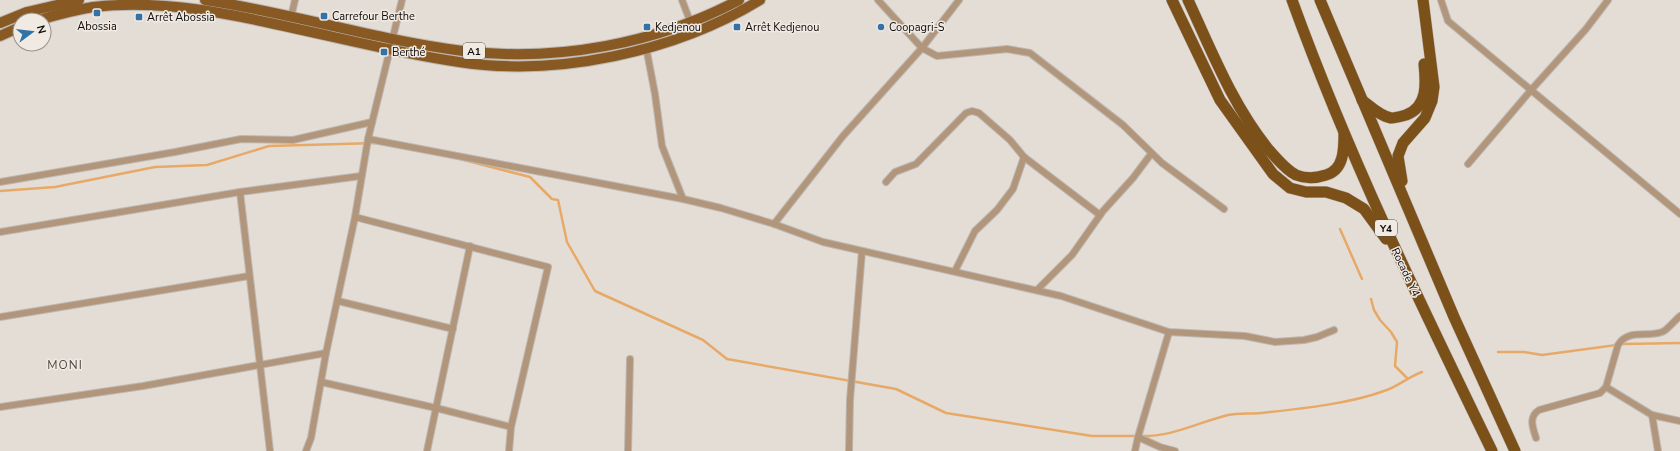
<svg xmlns="http://www.w3.org/2000/svg" width="1680" height="451" font-family="'Nunito Sans',sans-serif">
	<style>
		.lines { fill: none; stroke-linecap: round; stroke-linejoin: round }
		.stream { stroke: #e7a968; stroke-width: 2.5 }
		.minor-casing { stroke: #bdb7b1; stroke-width: 8 }
		.primary-casing { stroke: #bdb7b1; stroke-width: 12 }
		.trunk-casing { stroke: #bdb7b1; stroke-width: 12 }
		.minor { stroke: #b1967b; stroke-width: 6 }
		.primary { stroke: #885922; stroke-width: 10 }
		.trunk { stroke: #7c5019; stroke-width: 11 }
		.poi-dot { fill: #3173a9; stroke: #f1eae3; stroke-width: 1.5 }
		.labels { text-anchor: middle; stroke-width: 3; stroke-linejoin: round; paint-order: stroke }
		.shield { fill: #f1eae3; stroke: #524f4b; stroke-width: 1 }
		.shield-label { font-size: 10px; font-weight: bold; fill: #0e0c0a }
		.poi-label { font-size: 11px; fill: #0e0c0a; stroke: #f1eae3; text-anchor: start }
		.street-label { font-size: 11px; fill: #0e0c0a; stroke: #f1eae3 }
		.neighbourhood-label { font-size: 12px; letter-spacing: 1px; fill: #4e4842; stroke: #f1eae3 }
	</style>
	<rect width="100%" height="100%" fill="#e4ddd6"/>
	<g class="lines">
		<g class="stream">
			<path d="M 460,159 L 530,177 L 552,199 L 558,200 L 567,242 L 595,291 L 703,340 L 727,359 L 896,389 L 946,413 L 1092,436 L 1137,436"/>
			<path d="M 0,191 L 55,187 L 155,167 L 207,165 L 269,146 L 377,143"/>
			<path d="M 1340,229 L 1362,279"/>
			<path d="M 1371,299 L 1374,310 L 1380,320 L 1391,332 L 1397,342 L 1395,366 L 1407,378"/>
			<path d="M 1498,352 L 1524,352 L 1542,355 L 1624,344 L 1680,343"/>
			<path d="M 1142,436 C 1172,437 1199,422 1228,415 C 1239,413 1250,414 1261,413 C 1298,409 1349,404 1384,391 C 1397,387 1408,377 1422,372"/>
		</g>
		<g class="minor-casing">
			<g id="minor">
				<path d="M 682,0 L 690,21"/>
				<path d="M 878,0 L 922,48 L 937,56 L 1007,49 L 1030,53 L 1123,125 L 1162,163 L 1224,209"/>
				<path d="M 1441,0 L 1448,21 L 1680,214"/>
				<path d="M 291,17 L 295,0"/>
				<path d="M 646,47 L 655,94 L 662,146 L 683,199 L 721,208 L 774,224 L 823,242 L 1061,296 L 1169,332 L 1245,336 L 1275,342 L 1304,340 L 1317,337 L 1334,330"/>
				<path d="M 368,139 L 683,199"/>
				<path d="M 1468,164 L 1532,89 L 1586,29 L 1608,0"/>
				<path d="M 0,182 L 175,152 L 241,139 L 293,140 L 372,122"/>
				<path d="M 886,182 L 895,172 L 916,164 L 966,113 L 972,111 L 979,113 L 1010,140 L 1024,157 L 1100,215"/>
				<path d="M 240,192 L 270,451"/>
				<path d="M 774,224 L 843,136 L 922,48 L 959,0"/>
				<path d="M 0,232 L 240,192 L 361,176"/>
				<path d="M 955,271 L 975,231 L 997,210 L 1013,189 L 1024,157"/>
				<path d="M 1037,290 L 1072,255 L 1103,211 L 1133,178 L 1151,154"/>
				<path d="M 338,301 L 453,329"/>
				<path d="M 0,317 L 249,276"/>
				<path d="M 321,382 L 436,408 L 511,427 L 548,267 L 355,217"/>
				<path d="M 1606,387 L 1652,415 L 1680,421"/>
				<path d="M 0,407 L 143,386 L 326,353"/>
				<path d="M 1652,415 L 1658,451"/>
				<path d="M 1138,437 L 1160,447 L 1175,451"/>
				<path d="M 1536,438 C 1533,428 1528,417 1539,410 L 1600,393 L 1606,387 L 1618,345 C 1629,327 1650,339 1664,331 C 1670,327 1675,320 1680,316"/>
				<path d="M 306,451 L 311,438 L 326,353 L 355,217 L 368,139 L 402,0"/>
				<path d="M 427,451 L 470,246"/>
				<path d="M 509,451 L 511,427"/>
				<path d="M 628,451 L 630,359"/>
				<path d="M 849,451 L 850,400 L 862,251"/>
				<path d="M 1135,451 L 1138,437 L 1169,332"/>
			</g>
		</g>
		<g class="primary-casing">
			<g id="primary">
				<path d="M 205,0 C 292,13 376,40 463,51 C 557,62 656,44 739,0"/>
				<path d="M 39,20 C 56,15 75,10 93,7 C 152,0 212,10 270,23 C 333,36 396,53 459,62 C 557,77 675,52 760,0"/>
				<path d="M 0,23 L 27,12 L 79,0"/>
				<path d="M 0,36 L 20,27"/>
			</g>
		</g>
		<g class="trunk-casing">
			<g id="trunk">
				<path d="M 1172,0 L 1220,100 L 1273,174 L 1290,188 L 1306,192 L 1326,192 L 1346,198 L 1364,209 L 1386,239"/>
				<path d="M 1188,0 C 1212,52 1233,106 1269,150 C 1277,159 1286,170 1296,175 C 1306,179 1317,178 1326,175 C 1344,170 1344,149 1344,134"/>
				<path d="M 1292,0 C 1348,155 1420,303 1492,451"/>
				<path d="M 1320,0 L 1454,317 L 1515,451"/>
				<path d="M 1362,100 C 1371,107 1380,116 1391,118 C 1396,118 1402,116 1406,115 C 1428,107 1426,83 1424,64"/>
				<path d="M 1402,181 L 1398,156 L 1403,143 L 1425,118 L 1432,101 L 1434,87 L 1423,0"/>
			</g>
		</g>
		<use href="#minor" class="minor"/>
		<use href="#primary" class="primary"/>
		<use href="#trunk" class="trunk"/>
	</g>
	<g class="poi-dot">
		<rect x="93" y="9" width="8" height="8" rx="2"/>
		<rect x="320" y="12" width="8" height="8" rx="2"/>
		<rect x="135" y="13" width="8" height="8" rx="2"/>
		<rect x="643" y="23" width="8" height="8" rx="2"/>
		<rect x="733" y="23" width="8" height="8" rx="2"/>
		<circle cx="881" cy="27" r="4"/>
		<rect x="380" y="48" width="8" height="8" rx="2"/>
	</g>
	<g class="labels">
		<g class="shield">
			<rect x="463" y="43" width="22" height="16" rx="3"/>
			<rect x="1375" y="220" width="22" height="16" rx="3"/>
		</g>
		<g class="shield-label">
			<text x="474" y="55">A1</text>
			<text x="1386" y="232">Y4</text>
		</g>
		<g class="poi-label">
			<text x="332" y="20">Carrefour Berthe</text>
			<text x="147" y="21">Arrêt Abossia</text>
			<text x="97" y="30" text-anchor="middle">Abossia</text>
			<text x="655" y="31">Kedjenou</text>
			<text x="745" y="31">Arrêt Kedjenou</text>
			<text x="889" y="31">Coopagri-S</text>
			<text x="392" y="56">Berthé</text>
		</g>
		<g class="street-label">
			<text transform="translate(1406 272) rotate(65)" y="4">Rocade Y4</text>
		</g>
		<g class="neighbourhood-label">
			<text x="65" y="369">MONI</text>
		</g>
	</g>
	<g transform="translate(32 32) rotate(75)"><circle r="19" fill="#f1eae3" stroke="#96918c"/>
	<path d="M0-3L7 15L0 10L-7 15Z" fill="#3173a9"/>
	<text y="-6" font-size="11" font-weight="bold" text-anchor="middle" fill="#0e0c0a">N</text>
	</g>
</svg>
